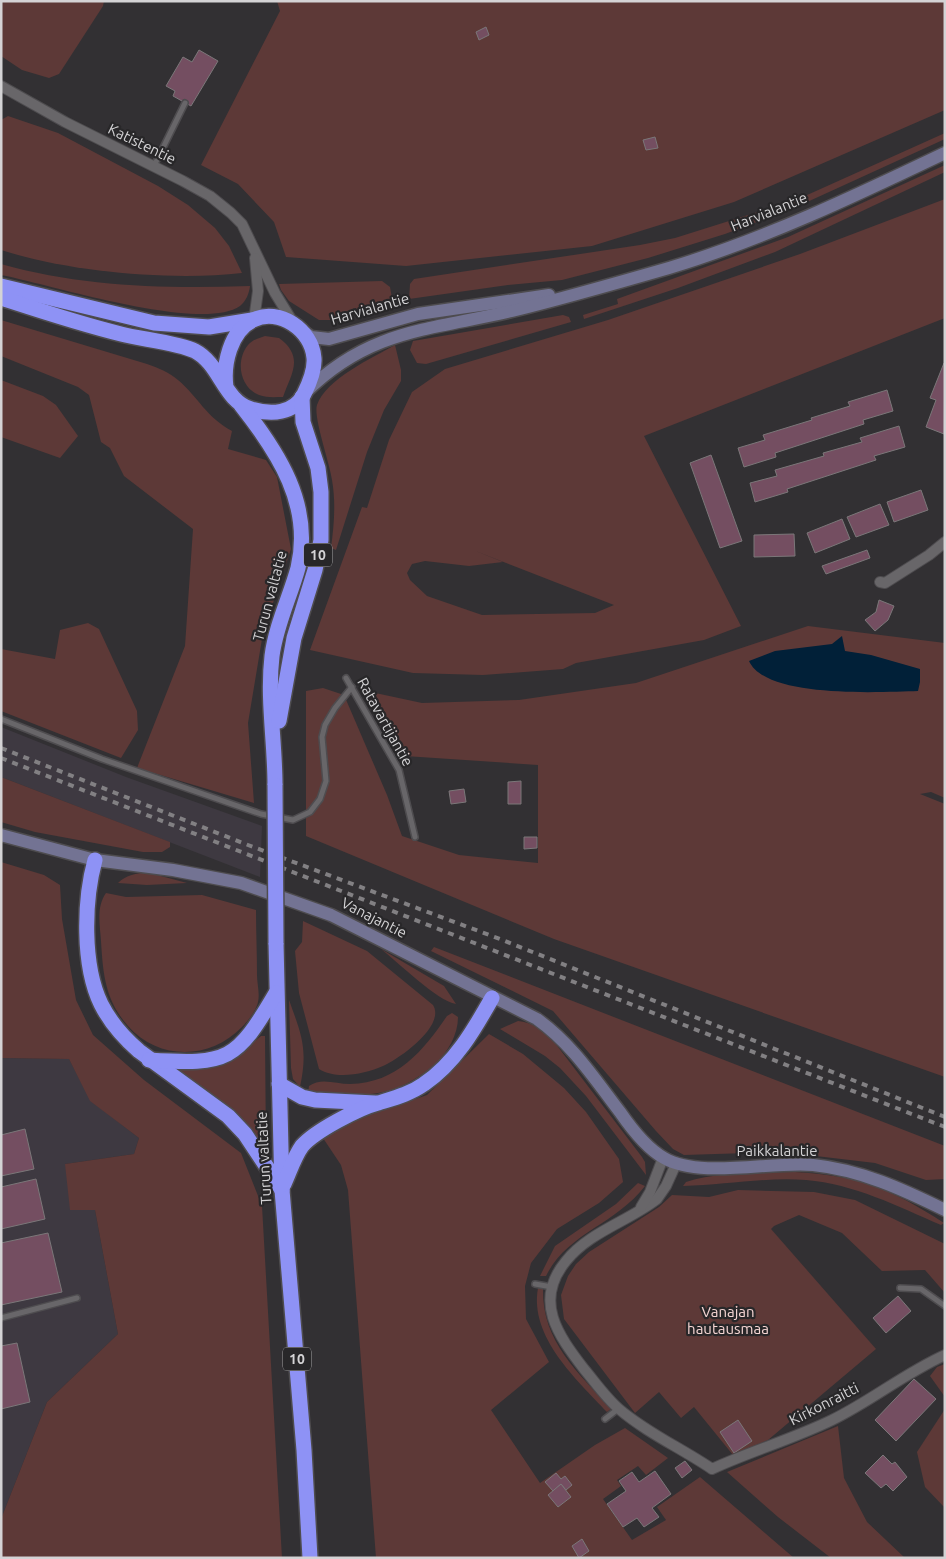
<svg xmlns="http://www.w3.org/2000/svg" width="946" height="1559" font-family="Ubuntu,sans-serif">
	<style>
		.built { fill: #3e3941 }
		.green { fill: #5d3937; fill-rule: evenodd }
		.water { fill: #012038 }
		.building { fill: #744e61; stroke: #7b7779 }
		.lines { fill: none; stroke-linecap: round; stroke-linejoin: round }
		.lane-casing { stroke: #4e4c4f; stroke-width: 8 }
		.street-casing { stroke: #4e4c4f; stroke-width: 12 }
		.secondary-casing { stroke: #4e4c4f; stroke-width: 15 }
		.highway-casing { stroke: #4e4c4f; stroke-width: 18 }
		.lane { stroke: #686669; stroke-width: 5 }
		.street { stroke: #686669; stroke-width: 10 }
		.secondary { stroke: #737393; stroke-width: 12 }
		.highway { stroke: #8e92f5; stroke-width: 15 }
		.rail { stroke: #828083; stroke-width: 4; stroke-dasharray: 6 6; stroke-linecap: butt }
		.highway-bridge-casing { stroke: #4e4c4f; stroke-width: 18; stroke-linecap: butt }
		.highway-bridge { stroke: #8e92f5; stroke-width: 15 }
		.labels { text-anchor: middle; stroke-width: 4.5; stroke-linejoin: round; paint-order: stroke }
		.shield { fill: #282729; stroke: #a09fa1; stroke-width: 1 }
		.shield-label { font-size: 14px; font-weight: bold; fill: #d4d3d5 }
		.street-label { font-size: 15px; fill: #d4d3d5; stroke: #282729 }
		.park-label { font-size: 15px; fill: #f6d6d4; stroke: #282729 }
	</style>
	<rect width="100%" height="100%" fill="#323033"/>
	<g class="built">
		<path d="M 1,727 L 126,777 L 262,826 L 260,877 L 1,777 Z"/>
		<path d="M 1,1058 L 69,1059 L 91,1101 L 139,1138 L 134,1154 L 65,1164 L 95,1210 L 118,1334 L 47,1402 L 1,1519 Z"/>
	</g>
	<g class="green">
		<path d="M 1,1 L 104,1 L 103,6 L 59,74 L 49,78 L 22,70 L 1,56 Z"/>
		<path d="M 277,1 L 945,1 L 945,110 L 734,202 L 592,246 L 406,266 L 286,257 L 274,222 L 238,184 L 201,165 L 280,11 Z"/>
		<path d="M 8,116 L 58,133 L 158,186 L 188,205 L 215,228 L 229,246 L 242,273 C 171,281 69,272 1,250 L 1,120 Z"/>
		<path d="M 945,133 L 945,139 L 794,208 L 725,234 L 648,258 L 562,280 L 508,285 L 409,299 L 410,284 L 414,279 L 640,245 L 675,238 L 796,200 Z"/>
		<path d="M 945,165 L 945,172 L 775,252 L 678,288 L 584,319 L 583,315 L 618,304 L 617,299 L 788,237 Z"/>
		<path d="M 945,199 L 945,318 L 644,436 L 741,626 L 704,640 L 576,663 L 563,669 L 483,675 L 413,673 L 310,650 L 362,507 L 367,508 L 389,440 L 412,392 L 445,369 L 608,320 L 800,254 ZM 473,550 L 614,605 L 595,613 L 482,615 L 427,596 L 410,580 L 407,573 L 412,564 L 425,561 L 469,566 L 503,562 Z"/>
		<path d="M 1,264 C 83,287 166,289 250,286 C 249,294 246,301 240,306 C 201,333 49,284 1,275 Z"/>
		<path d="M 382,281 L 390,287 L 393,304 L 331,320 L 319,320 L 289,301 L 281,290 L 279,284 Z"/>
		<path d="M 563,315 L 569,317 L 571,322 L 426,364 L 417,363 L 410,350 L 413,341 Z"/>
		<path d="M 1,320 L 147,364 C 158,368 169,372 178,380 C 199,398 205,416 232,431 L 228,449 L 266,460 L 277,477 L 291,549 L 263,633 L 248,723 L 254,803 L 137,768 L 185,646 L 193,529 L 124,476 L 110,448 L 101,442 L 89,395 L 78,387 L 1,356 Z"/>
		<path d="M 265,336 L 279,338 C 305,357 291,374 283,397 C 275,397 267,398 259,395 C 240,388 235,361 248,345 C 252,340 259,338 265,336 Z"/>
		<path d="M 395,345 L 401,370 L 401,381 L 384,410 L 367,452 L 336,550 L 331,548 C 334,525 336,503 332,480 C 330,464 313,417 317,405 C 326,379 372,358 395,345 Z"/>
		<path d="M 1,380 L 43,396 L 56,405 L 78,436 L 60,458 L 1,437 Z"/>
		<path d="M 88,623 L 99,629 L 137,711 L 138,730 L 121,758 L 1,711 L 1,649 L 55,659 L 60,630 Z"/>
		<path d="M 808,626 L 945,643 L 945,798 L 931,792 L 920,794 L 945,804 L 945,1077 L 554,939 L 306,836 L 306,691 L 323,688 L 344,695 L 387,795 L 402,836 L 459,855 L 538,863 L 538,765 L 405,756 L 366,691 L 422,703 L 519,700 L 636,683 Z"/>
		<path d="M 1,777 L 170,842 L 170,847 L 162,852 L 143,852 L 35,832 L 1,822 Z"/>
		<path d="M 1,862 L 44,875 L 60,885 L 62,919 L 76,1000 L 93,1035 L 144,1080 L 241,1153 L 262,1206 L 282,1558 L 1,1558 L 1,1519 L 47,1402 L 118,1334 L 95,1210 L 70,1210 L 65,1164 L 134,1154 L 139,1138 L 90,1101 L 69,1059 L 1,1058 Z"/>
		<path d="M 146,872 L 187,883 L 147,885 L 118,883 C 126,875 135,874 146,872 Z"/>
		<path d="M 106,893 L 126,897 L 202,895 L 256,910 C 256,932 257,953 257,975 C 257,983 260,994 258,1002 C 256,1011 248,1021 242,1027 C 210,1060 159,1061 128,1026 C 105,1000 103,974 101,941 C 100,925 96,907 106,893 Z"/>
		<path d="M 303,921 L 367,951 L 433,1005 C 446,1026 399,1059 383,1066 C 365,1074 336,1080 319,1069 L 299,993 L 295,951 L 302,942 Z"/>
		<path d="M 434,947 L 945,1146 L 945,1179 L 926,1180 L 875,1163 L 782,1152 L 684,1155 L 673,1149 L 656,1131 L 553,1011 L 431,951 Z"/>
		<path d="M 381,949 L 444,986 L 456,1004 C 437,1001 398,962 381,949 Z"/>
		<path d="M 289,1000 C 302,1036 308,1049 300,1087 L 293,1079 L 291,1068 Z"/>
		<path d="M 452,1013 L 458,1017 C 458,1035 448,1052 435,1064 C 393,1101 360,1096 308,1093 L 309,1086 C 321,1077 336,1084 350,1084 C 397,1083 423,1051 447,1016 Z"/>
		<path d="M 518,1021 C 532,1022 542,1030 552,1039 L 642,1157 L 645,1162 L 646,1175 L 586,1096 L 560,1068 L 545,1056 L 500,1029 Z"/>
		<path d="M 489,1034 L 523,1054 L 564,1088 L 586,1112 L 619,1159 L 623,1182 L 599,1203 L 557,1229 L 531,1263 L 525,1286 L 526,1319 L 549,1362 L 491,1410 L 540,1483 L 595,1445 L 625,1428 L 668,1458 L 646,1475 L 638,1466 L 617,1480 L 621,1486 L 603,1499 L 632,1540 L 666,1520 L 657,1507 L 700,1477 L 794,1558 L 376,1558 L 348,1190 L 341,1165 L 323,1138 L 354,1120 L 427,1095 Z"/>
		<path d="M 261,1036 L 265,1036 L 266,1150 L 229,1107 L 175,1069 C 213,1071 233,1060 261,1036 Z"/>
		<path d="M 795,1172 C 857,1175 892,1189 944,1223 L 941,1225 C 897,1206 854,1184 806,1180 C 765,1177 725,1185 683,1186 L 686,1182 C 720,1171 760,1173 795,1172 Z"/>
		<path d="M 638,1183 L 645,1186 C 615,1225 567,1233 546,1276 L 540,1276 L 555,1246 L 616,1204 Z"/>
		<path d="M 738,1190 L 814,1192 L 855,1200 L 945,1244 L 945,1293 L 925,1270 L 882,1271 L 842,1233 L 799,1215 L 774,1226 L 771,1229 L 876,1349 L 768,1440 L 733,1455 L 694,1407 L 681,1418 L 659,1392 L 635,1413 L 564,1319 L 561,1295 L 568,1276 L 576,1264 L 589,1252 L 659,1207 L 672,1195 L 709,1197 Z"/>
		<path d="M 538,1288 L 543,1289 C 542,1342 578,1372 611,1409 L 607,1412 C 577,1380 529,1337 538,1288 Z"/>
		<path d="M 945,1364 L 945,1397 L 930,1376 L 937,1367 Z"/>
		<path d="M 945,1409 L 945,1508 L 925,1487 L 917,1452 Z"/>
		<path d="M 838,1426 L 844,1478 L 867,1522 L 905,1558 L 831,1558 L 778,1517 L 727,1472 Z"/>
	</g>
	<path class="water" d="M 842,636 L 845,651 L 871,655 L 920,669 L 920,682 L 918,691 C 880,692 766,699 749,661 L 775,651 L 832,644 Z"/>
	<g class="building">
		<path d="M 486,27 L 489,35 L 479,40 L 476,32 Z"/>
		<path d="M 199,50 L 218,61 L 191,106 L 173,96 L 175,91 L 166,86 L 183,57 L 192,62 Z"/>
		<path d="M 655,137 L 658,148 L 646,150 L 643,140 Z"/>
		<path d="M 944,363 L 945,363 L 944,434 L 926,427 L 936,400 L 930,398 Z"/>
		<path d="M 887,390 L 893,411 L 863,420 L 864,424 L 775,453 L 776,457 L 744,467 L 738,448 L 765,440 L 763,435 L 812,420 L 811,418 L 850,406 L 848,402 Z"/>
		<path d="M 899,426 L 905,447 L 874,456 L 876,460 L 787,489 L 788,492 L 755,502 L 750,483 L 777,476 L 775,470 L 824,456 L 823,453 L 862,442 L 860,438 Z"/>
		<path d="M 711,455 L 742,541 L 720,548 L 690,463 Z"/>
		<path d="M 921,490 L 928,510 L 894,522 L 887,502 Z"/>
		<path d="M 880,504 L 889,525 L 856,537 L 847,517 Z"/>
		<path d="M 842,519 L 850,539 L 815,553 L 807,533 Z"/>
		<path d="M 794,534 L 795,556 L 754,557 L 754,535 Z"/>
		<path d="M 867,550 L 870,558 L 826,574 L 822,566 Z"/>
		<path d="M 879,600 L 894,606 L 888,620 L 875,631 L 865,620 L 876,612 Z"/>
		<path d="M 521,781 L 521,804 L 508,804 L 508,782 Z"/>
		<path d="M 464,789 L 466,802 L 451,804 L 449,791 Z"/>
		<path d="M 524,837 L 537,837 L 537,848 L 524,849 Z"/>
		<path d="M 25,1129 L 34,1169 L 1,1176 L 1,1135 Z"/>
		<path d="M 36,1179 L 45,1219 L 1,1229 L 1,1187 Z"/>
		<path d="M 48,1233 L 62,1292 L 1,1305 L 1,1243 Z"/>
		<path d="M 898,1296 L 911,1311 L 886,1333 L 873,1318 Z"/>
		<path d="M 17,1343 L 30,1402 L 1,1409 L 1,1346 Z"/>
		<path d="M 914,1379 L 936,1399 L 896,1441 L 875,1420 Z"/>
		<path d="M 738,1420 L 752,1441 L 734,1453 L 720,1432 Z"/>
		<path d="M 883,1455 L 892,1464 L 895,1462 L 907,1477 L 893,1491 L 886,1484 L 881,1488 L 865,1473 Z"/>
		<path d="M 685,1461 L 692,1470 L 682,1478 L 675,1468 Z"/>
		<path d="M 655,1471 L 671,1494 L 652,1508 L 659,1517 L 644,1527 L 637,1518 L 623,1527 L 607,1504 L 626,1491 L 619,1481 L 632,1472 L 639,1482 Z"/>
		<path d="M 556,1473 L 561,1479 L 565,1476 L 572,1485 L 566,1490 L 561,1484 L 553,1491 L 545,1482 Z"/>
		<path d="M 561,1484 L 571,1497 L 558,1507 L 548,1495 Z"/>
		<path d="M 582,1539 L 589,1551 L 579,1558 L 572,1546 Z"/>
	</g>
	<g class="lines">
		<g class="lane-casing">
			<g id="lane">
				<path d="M 154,166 L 185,103"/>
				<path d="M 346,678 L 399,770 L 415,837"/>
				<path d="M 1,719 L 102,759 L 261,814 L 293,820 L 310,812 L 320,799 L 326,781 L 322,737 L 325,725 L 335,708 L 352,687"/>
				<path d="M 535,1284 L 552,1287"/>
				<path d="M 900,1288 L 921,1289 L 945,1306"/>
				<path d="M 1,1318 L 77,1298"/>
				<path d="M 605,1419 L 618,1409"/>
			</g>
		</g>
		<g class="street-casing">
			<g id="street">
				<path d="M 1,86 L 65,122 L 183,181 L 210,196 L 231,213 L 242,224 L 275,293 L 294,324"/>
				<path d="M 254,320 L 258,291 L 255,258"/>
				<path d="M 880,582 L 885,583 L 929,555 L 945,542"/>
				<path d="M 676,1164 L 666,1186 L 657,1199 C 629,1221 589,1232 566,1261 C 533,1301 558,1335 584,1369 C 595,1382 606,1398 619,1409 C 647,1433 681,1448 712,1469 C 751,1451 793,1439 832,1420 C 871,1401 905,1373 945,1355"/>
				<path d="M 641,1207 L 650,1192 L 663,1158"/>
			</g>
		</g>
		<g class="secondary-casing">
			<g id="secondary">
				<path d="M 301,330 L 311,337 L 329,339 L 418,314 L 549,295"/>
				<path d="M 305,393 C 369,329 431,330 512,311 C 565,298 617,283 669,268 C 765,239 855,196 945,153"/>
				<path d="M 1,835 L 95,860 L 173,870 L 241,883 L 331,915 L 537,1019 C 572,1044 594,1078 620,1112 C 631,1128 646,1148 664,1158 C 700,1179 771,1161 813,1165 C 861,1170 902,1189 945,1210"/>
			</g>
		</g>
		<g class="highway-casing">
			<g id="highway">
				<path d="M 1,286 L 154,323 L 209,327 L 252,320"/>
				<path d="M 1,298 C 41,311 80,324 121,334 C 140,339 179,343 195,351 C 220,364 224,401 251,409 C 271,415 294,414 304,394 C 310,382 315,370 314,358 C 312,330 279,307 253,320 C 230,331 223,365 226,387"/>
				<path d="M 241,405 C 278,452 313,505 298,568 C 290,597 276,625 272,656 C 267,699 275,742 275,785"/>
				<path d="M 279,721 L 294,638 L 315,570 L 321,540 L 321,492 L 318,468 L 303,422 L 302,397"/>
				<path d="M 95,860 C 84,900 82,965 101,1004 C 110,1022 124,1038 139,1051 L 228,1116 L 245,1134 L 282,1190"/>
				<path d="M 276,943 L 282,1190 L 304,1450 L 310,1558"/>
				<path d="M 149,1060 C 229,1065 236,1061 276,993"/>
				<path d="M 279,1084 L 302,1097 L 315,1100 L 375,1103"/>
				<path d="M 284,1184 C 290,1171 294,1157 302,1146 C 315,1131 359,1108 378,1103 C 394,1098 410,1094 424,1084 C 455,1063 474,1030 492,998"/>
			</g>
		</g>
		<use href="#lane" class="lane"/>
		<use href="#street" class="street"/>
		<use href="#secondary" class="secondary"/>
		<use href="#highway" class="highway"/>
		<g class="rail">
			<path d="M 1,748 L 248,845 L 500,939 L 945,1117"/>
			<path d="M 1,758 L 945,1127"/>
		</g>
		<g class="highway-bridge-casing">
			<path id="highway-bridge" d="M 275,785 L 276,943"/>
		</g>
		<use href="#highway-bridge" class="highway-bridge"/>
	</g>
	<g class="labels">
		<g class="shield">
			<rect x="304" y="543.5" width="28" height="23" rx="4"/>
			<rect x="283" y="1347.5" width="28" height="23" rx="4"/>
		</g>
		<g class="shield-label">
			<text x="318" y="560">10</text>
			<text x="297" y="1364">10</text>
		</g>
		<g class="street-label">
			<text transform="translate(142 144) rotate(26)" y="5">Katistentie</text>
			<text transform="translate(769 212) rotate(-22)" y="5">Harvialantie</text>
			<text transform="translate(370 309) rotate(-16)" y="5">Harvialantie</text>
			<text transform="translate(270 596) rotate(-75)" y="5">Turun valtatie</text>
			<text transform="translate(385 722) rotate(61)" y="5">Ratavartijantie</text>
			<text transform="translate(374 918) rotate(27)" y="5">Vanajantie</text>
			<text x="777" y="1156">Paikkalantie</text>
			<text transform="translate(264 1158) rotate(-93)" y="5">Turun valtatie</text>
			<text transform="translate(824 1404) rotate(-27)" y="5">Kirkonraitti</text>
		</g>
		<g class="park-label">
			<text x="728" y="1317">Vanajan<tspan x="728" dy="17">hautausmaa</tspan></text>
		</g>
	</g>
	<rect width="946" height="1559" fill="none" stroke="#d4d3d5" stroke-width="5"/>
</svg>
